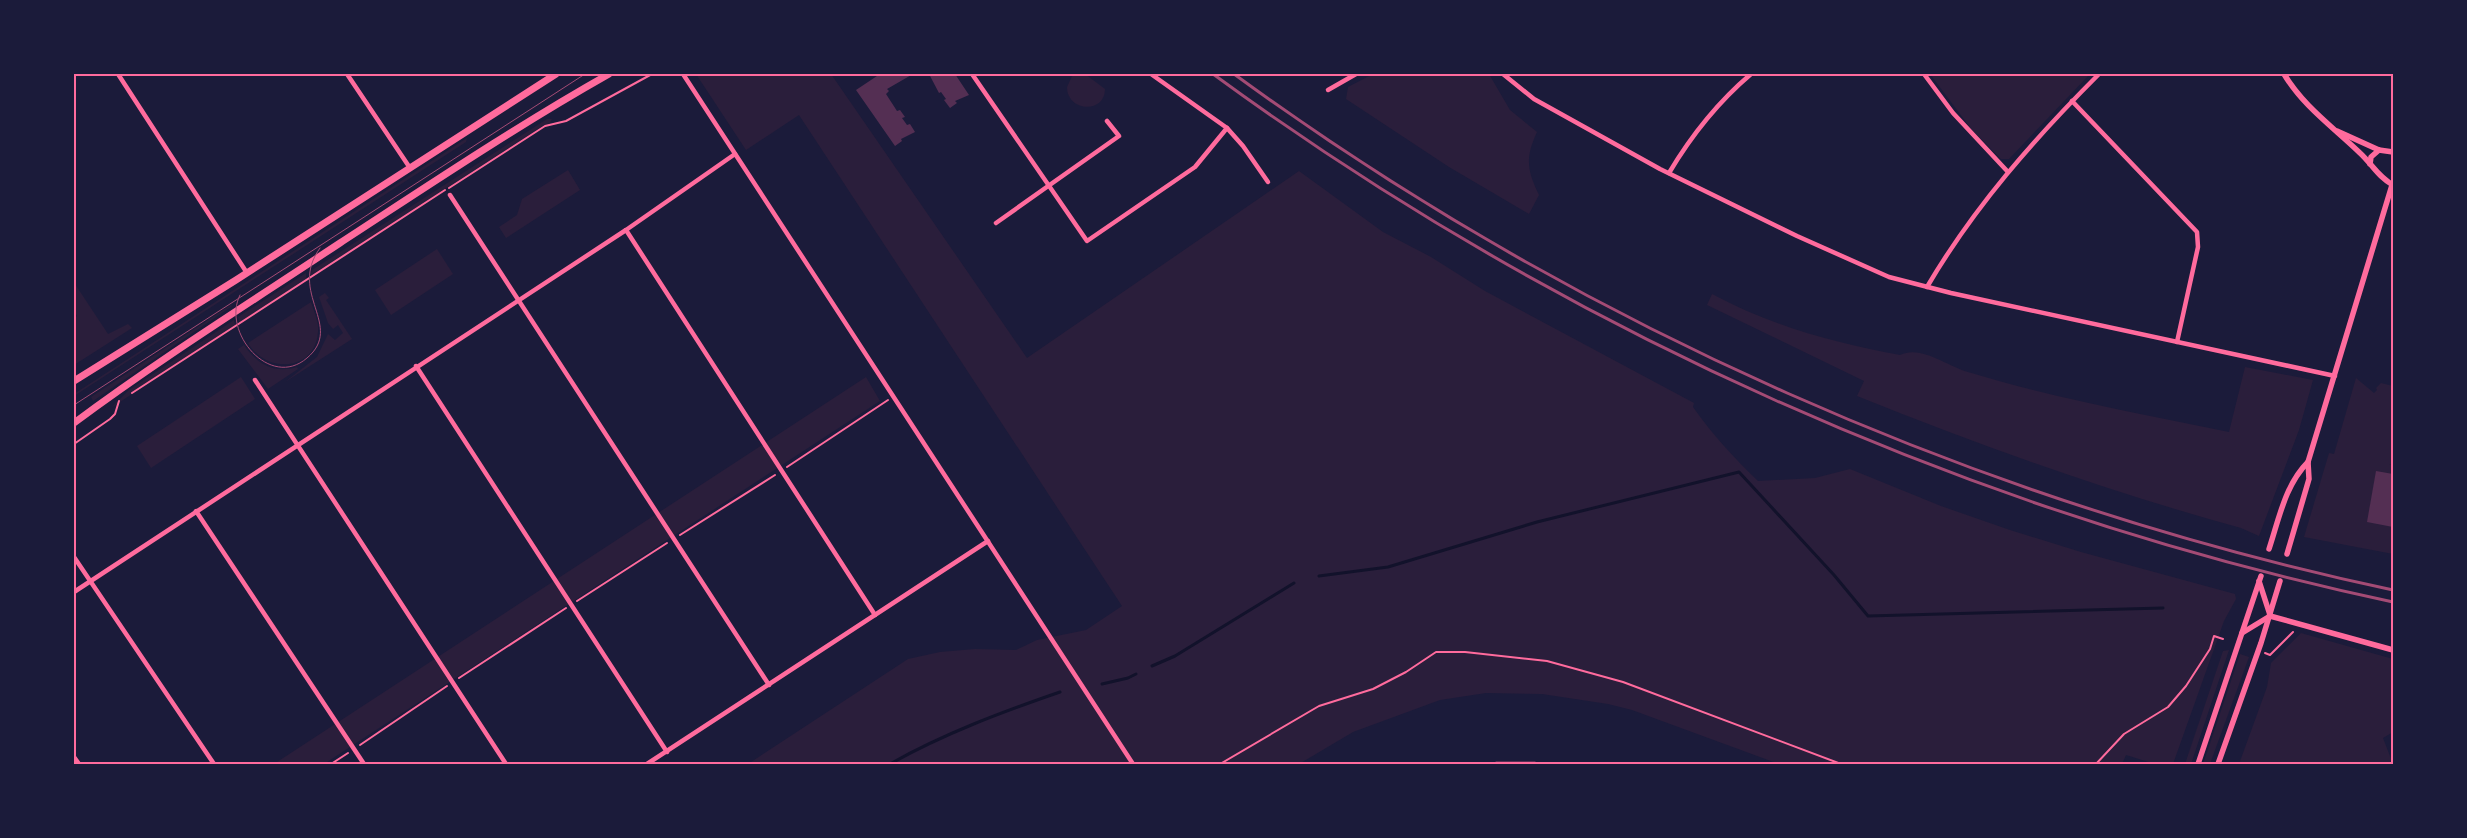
<svg xmlns="http://www.w3.org/2000/svg" width="2467" height="838" font-family="Barlow,sans-serif">
	<style>
		.green { fill: #2a1e3b }
		.lines { fill: none; stroke-linecap: round; stroke-linejoin: round }
		.stream { stroke: #12122b; stroke-width: 3 }
		.building { fill: #542f53 }
		.path { stroke: #ff6b9d; stroke-width: 2 }
		.minor { stroke: #ff6b9d; stroke-width: 4.5 }
		.tertiary { stroke: #ff6b9d; stroke-width: 5.5 }
		.primary { stroke: #ff6b9d; stroke-width: 7 }
		.tram { stroke: #a44b75; stroke-width: 1 }
		.rail { stroke: #a44b75; stroke-width: 3 }
		.neatline { fill: none; stroke: #ff6b9d; stroke-width: 2 }
	</style>
	<rect width="100%" height="100%" fill="#1b1b3a"/>
	<g class="green">
		<path d="M 696,74 L 831,74 L 1027,358 L 1299,171 L 1383,232 L 1431,257 L 1485,291 L 1694,403 L 1693,407 C 1712,434 1734,458 1758,481 L 1815,478 L 1850,469 L 1941,506 L 2010,530 L 2081,552 L 2235,594 L 2236,599 L 2224,621 L 2173,764 L 2155,764 L 2126,755 L 2122,764 L 1779,764 L 1632,710 L 1608,704 L 1542,694 L 1486,693 L 1440,700 L 1353,732 L 1299,764 L 748,764 L 908,659 L 940,652 L 975,649 L 1016,650 L 1037,640 L 1086,630 L 1122,606 L 799,115 L 746,150 Z"/>
		<path d="M 1073,74 L 1085,74 L 1105,89 C 1105,114 1067,112 1067,87 Z"/>
		<path d="M 1373,74 L 1489,74 L 1510,110 L 1537,132 C 1525,158 1527,170 1539,195 L 1529,214 L 1449,167 L 1346,99 L 1348,87 Z"/>
		<path d="M 1930,74 L 2090,74 L 2009,159 L 2001,159 L 1972,130 Z"/>
		<path d="M 547,119 L 552,119 L 550,123 L 544,125 L 310,276 L 312,270 Z"/>
		<path d="M 467,138 L 466,142 L 74,396 L 74,394 Z"/>
		<path d="M 568,170 L 580,190 L 506,238 L 499,227 L 517,215 L 522,199 Z"/>
		<path d="M 437,249 L 453,274 L 391,315 L 375,290 Z"/>
		<path d="M 306,273 L 306,279 L 239,323 L 238,317 Z"/>
		<path d="M 75,284 L 108,334 L 128,324 L 132,328 L 74,365 L 74,319 L 77,316 L 74,310 Z"/>
		<path d="M 325,293 L 329,298 L 326,300 L 352,339 L 285,382 L 317,357 L 328,334 L 335,340 L 343,333 L 338,325 L 333,329 L 328,323 L 319,297 Z"/>
		<path d="M 1712,294 C 1772,326 1834,343 1900,355 C 1922,345 1946,366 1968,372 C 2053,398 2142,414 2229,432 L 2245,367 L 2313,380 L 2299,430 L 2259,536 L 2241,528 C 2110,492 1983,447 1857,396 L 1864,381 L 1707,305 Z"/>
		<path d="M 311,302 C 314,312 319,321 318,332 C 315,372 266,374 248,343 Z"/>
		<path d="M 231,305 L 232,306 L 93,401 L 91,397 Z"/>
		<path d="M 234,320 L 235,325 L 111,408 L 129,390 Z"/>
		<path d="M 244,345 C 257,364 274,374 297,367 L 298,369 L 268,389 L 238,349 Z"/>
		<path d="M 241,377 L 255,399 L 151,468 L 137,446 Z"/>
		<path d="M 866,377 L 880,401 L 324,764 L 274,764 Z"/>
		<path d="M 2356,378 L 2374,393 L 2377,390 L 2376,388 L 2381,383 L 2393,386 L 2393,464 L 2389,465 L 2393,465 L 2393,554 L 2304,537 L 2329,453 L 2334,454 Z"/>
		<path d="M 2301,633 L 2393,659 L 2393,732 L 2383,738 L 2393,764 L 2239,764 L 2267,687 L 2271,663 Z"/>
		<path d="M 2229,650 L 2191,764 L 2185,764 L 2223,651 Z"/>
		<path d="M 2240,654 L 2249,657 L 2210,764 L 2203,764 Z"/>
	</g>
	<g class="lines">
		<g class="stream">
			<path d="M 1319,576 L 1388,567 L 1537,522 L 1739,472 L 1834,575 L 1868,616 L 2163,608"/>
			<path d="M 1152,666 L 1175,656 L 1294,583"/>
			<path d="M 1102,684 L 1128,678 L 1136,674"/>
			<path d="M 890,764 C 943,734 1002,712 1060,692"/>
		</g>
	</g>
	<g class="building">
		<path d="M 880,74 L 913,74 L 887,89 L 889,91 L 886,94 L 897,111 L 900,110 L 905,117 L 902,118 L 907,125 L 910,124 L 915,132 L 901,139 L 902,141 L 895,146 L 856,90 Z"/>
		<path d="M 929,74 L 955,74 L 969,95 L 955,101 L 957,103 L 950,108 L 944,100 L 946,99 L 941,92 L 939,93 Z"/>
		<path d="M 2376,471 L 2393,474 L 2393,527 L 2367,522 Z"/>
	</g>
	<g class="lines">
		<g class="path">
			<path d="M 449,188 L 545,126 L 566,121 L 652,74"/>
			<path d="M 132,393 L 445,190"/>
			<path d="M 74,444 L 110,419 L 115,414 L 119,401"/>
			<path d="M 787,467 L 888,400"/>
			<path d="M 680,535 L 775,475"/>
			<path d="M 577,601 L 667,543"/>
			<path d="M 2265,653 L 2270,655 L 2293,632"/>
			<path d="M 459,678 L 566,608"/>
			<path d="M 360,745 L 447,686"/>
			<path d="M 331,764 L 348,753"/>
			<path d="M 1220,764 L 1319,706 L 1373,689 L 1406,672 L 1436,652 L 1465,652 L 1547,661 L 1623,682 L 1841,764"/>
			<path d="M 2096,764 L 2124,734 L 2168,707 L 2186,686 L 2210,649 L 2214,636 L 2223,639"/>
		</g>
		<g class="minor">
			<path d="M 118,74 L 247,273"/>
			<path d="M 347,74 L 410,168"/>
			<path d="M 683,74 L 1133,764"/>
			<path d="M 972,74 L 1087,241 L 1195,167 L 1227,128 L 1151,74"/>
			<path d="M 1503,74 L 1534,99 L 1660,169 L 1797,236 L 1889,277 L 1951,293 L 2335,376"/>
			<path d="M 1924,74 L 1953,113 L 2008,172"/>
			<path d="M 1328,90 L 1356,74"/>
			<path d="M 2072,101 L 2197,232 L 2198,247 L 2177,342"/>
			<path d="M 1227,128 L 1243,146 L 1268,182"/>
			<path d="M 1669,173 C 1691,136 1718,102 1751,74"/>
			<path d="M 450,195 L 769,685"/>
			<path d="M 996,223 L 1119,136 L 1107,121"/>
			<path d="M 626,230 L 875,615"/>
			<path d="M 1927,287 C 1974,207 2034,139 2099,74"/>
			<path d="M 416,366 L 667,752"/>
			<path d="M 255,380 L 506,764"/>
			<path d="M 196,511 L 364,764"/>
			<path d="M 74,557 L 214,764"/>
			<path d="M 74,592 L 626,230 L 735,154"/>
			<path d="M 74,757 L 79,764"/>
			<path d="M 647,764 L 988,541"/>
			<path d="M 1496,764 L 1535,764"/>
		</g>
		<g class="tertiary">
			<path d="M 2284,74 C 2303,106 2333,127 2360,153 C 2372,164 2378,177 2393,185"/>
			<path d="M 2337,131 L 2379,150 L 2393,152"/>
			<path d="M 2370,164 L 2371,157 L 2379,150"/>
			<path d="M 2269,549 C 2279,519 2285,485 2308,462"/>
			<path d="M 2287,554 L 2309,479 L 2308,462 L 2392,185"/>
			<path d="M 2259,581 L 2270,615"/>
			<path d="M 2242,633 L 2270,616 L 2393,650"/>
			<path d="M 2198,764 L 2261,576"/>
			<path d="M 2218,764 L 2261,643 L 2280,581"/>
		</g>
		<g class="primary">
			<path d="M 74,381 L 236,280 L 556,74"/>
			<path d="M 74,423 C 160,359 251,302 340,243 C 429,185 517,126 609,74"/>
		</g>
		<g class="tram">
			<path d="M 240,295 C 221,332 270,390 307,358 C 345,326 287,293 320,248"/>
			<path d="M 74,405 L 585,74"/>
		</g>
		<g class="rail">
			<path d="M 1213,74 C 1563,330 1969,512 2393,602"/>
			<path d="M 1234,74 C 1576,324 1979,502 2393,590"/>
		</g>
	</g>
	<rect width="2467" height="838" fill="none" stroke="#1b1b3a" stroke-width="150"/>
	<rect x="75" y="75" width="2317" height="688" class="neatline"/>
</svg>
